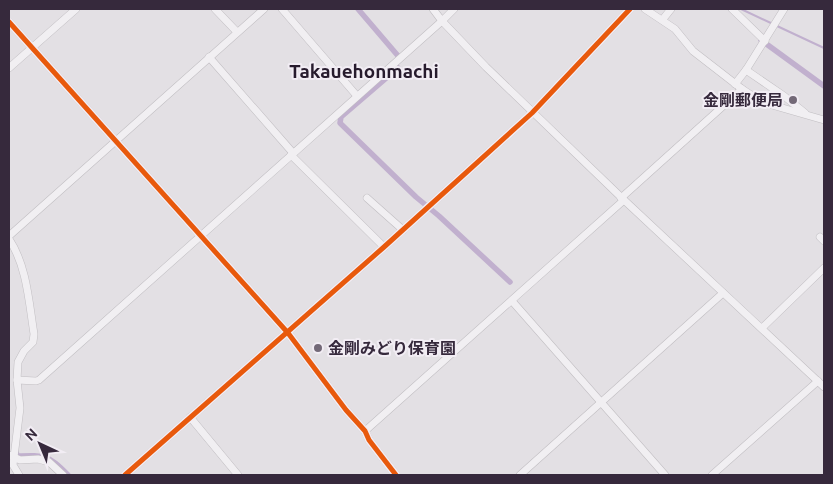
<svg xmlns="http://www.w3.org/2000/svg" width="833" height="484" font-family="Ubuntu,'Noto Sans JP',sans-serif">
	<style>
		.lines { fill: none; stroke-linecap: round; stroke-linejoin: round }
		.stream { stroke: #c1b0ce; stroke-width: 2 }
		.canal { stroke: #c1b0ce; stroke-width: 5.5 }
		.minor-casing { stroke: #c1bec2; stroke-width: 8 }
		.minor { stroke: #f1eff2; stroke-width: 7 }
		.cycleway-casing { stroke: #f2edf4; stroke-width: 8 }
		.cycleway { stroke: #e8590c; stroke-width: 5 }
		.poi-dot { fill: #736977; stroke: #f2edf4; stroke-width: 2 }
		.labels { text-anchor: middle; stroke-width: 4; stroke-linejoin: round; paint-order: stroke }
		.poi-label { font-size: 16px; font-weight: bold; fill: #36293c; stroke: #f2edf4; text-anchor: end }
		.quarter-label { font-size: 19px; font-weight: bold; fill: #271b2d; stroke: #f2edf4 }
	</style>
	<rect width="100%" height="100%" fill="#e3e0e4"/>
	<g class="lines">
		<g class="stream">
			<path d="M 741,9 L 773,24"/>
			<path d="M 777,26 L 824,48"/>
		</g>
		<g class="canal">
			<path d="M 358,9 L 399,57"/>
			<path d="M 761,40 L 824,86"/>
			<path d="M 398,68 L 341,117 L 340,123 L 416,197 L 439,216 L 510,282"/>
			<path d="M 16,451 L 17,456 C 46,455 48,455 68,475"/>
		</g>
		<g class="minor-casing">
			<g id="minor">
				<path d="M 215,9 L 237,32"/>
				<path d="M 282,9 L 357,96"/>
				<path d="M 433,9 L 442,21 L 486,67 L 624,200 L 824,387"/>
				<path d="M 645,9 L 675,29 L 693,51 L 742,89 L 762,102 L 824,120"/>
				<path d="M 732,9 L 765,41"/>
				<path d="M 663,19 L 671,9"/>
				<path d="M 9,22 L 288,333 L 346,410 L 365,431 L 369,440 L 396,475"/>
				<path d="M 209,57 L 293,153"/>
				<path d="M 9,68 L 76,9"/>
				<path d="M 746,70 L 784,96 L 805,113"/>
				<path d="M 735,84 L 746,70 L 784,9"/>
				<path d="M 766,104 L 774,90"/>
				<path d="M 291,155 L 384,247"/>
				<path d="M 367,198 L 403,230"/>
				<path d="M 621,198 L 742,89"/>
				<path d="M 9,236 L 264,9"/>
				<path d="M 820,237 L 824,241"/>
				<path d="M 9,239 C 27,266 29,303 34,334 L 33,342 L 24,351 L 18,362 L 17,380 L 20,408 L 13,465 L 19,475"/>
				<path d="M 512,301 L 665,475"/>
				<path d="M 762,328 L 824,268"/>
				<path d="M 17,380 L 36,381 L 39,380 L 442,21 L 454,9"/>
				<path d="M 190,417 L 238,475"/>
				<path d="M 365,431 L 624,200"/>
				<path d="M 9,455 L 20,460 L 38,459 L 49,462 L 63,475"/>
				<path d="M 125,475 L 384,247 L 532,113 L 630,9"/>
				<path d="M 520,475 L 723,293"/>
				<path d="M 712,475 L 818,381"/>
			</g>
		</g>
		<use href="#minor" class="minor"/>
		<g class="cycleway-casing">
			<g id="cycleway">
				<path d="M 9,22 L 288,333 L 346,410 L 365,431 L 369,440 L 396,475"/>
				<path d="M 125,475 L 384,247 L 532,113 L 630,9"/>
			</g>
		</g>
		<use href="#cycleway" class="cycleway"/>
	</g>
	<g class="poi-dot">
		<circle cx="793" cy="100" r="5"/>
		<circle cx="318" cy="348" r="5"/>
	</g>
	<g class="labels">
		<g class="poi-label">
			<text x="783" y="106">金剛郵便局</text>
			<text x="328" y="354" text-anchor="start">金剛みどり保育園</text>
		</g>
		<g class="quarter-label">
			<text x="364" y="78">Takauehonmachi</text>
		</g>
	</g>
	<rect width="833" height="484" fill="none" stroke="#36293c" stroke-width="20"/>
	<g transform="translate(40 444) rotate(316)" stroke="#f2edf4" stroke-width="4" paint-order="stroke">
	<path d="M0-4L9 19L0 12L-9 19Z" fill="#36293c"/>
	<text y="-8" font-size="14" font-weight="bold" text-anchor="middle" fill="#36293c">N</text>
	</g>
</svg>
